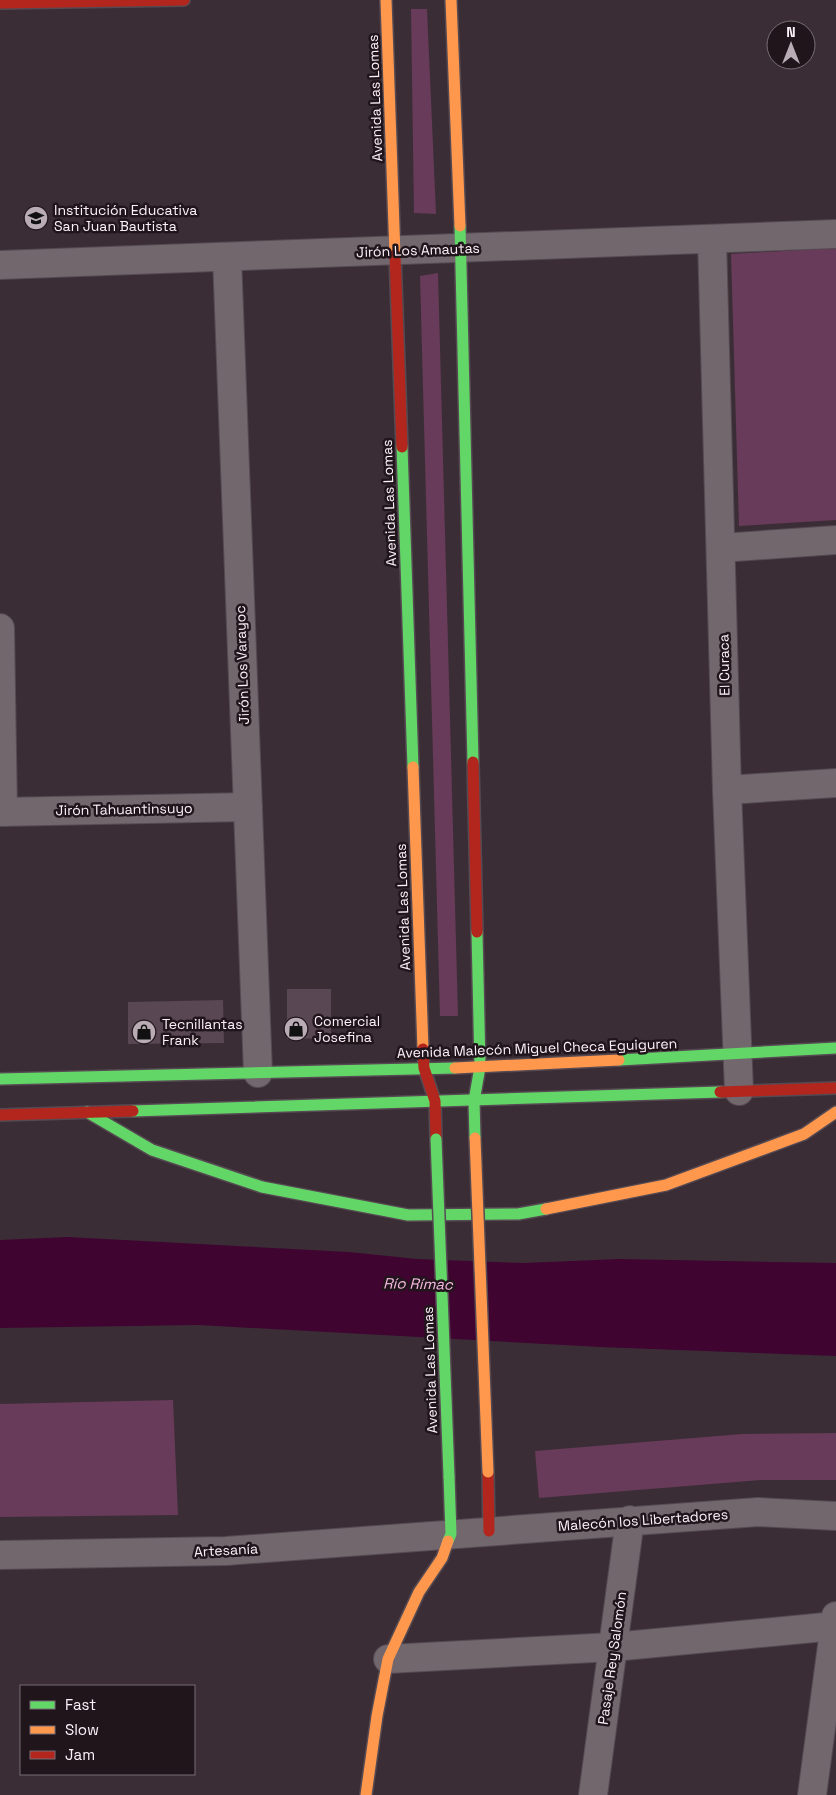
<svg xmlns="http://www.w3.org/2000/svg" width="836" height="1795" font-family="'Space Grotesk',sans-serif">
	<style>
		.green { fill: #673b59 }
		.water { fill: #400431 }
		.building { fill: #594753 }
		.lines { fill: none; stroke-linecap: round; stroke-linejoin: round }
		.street-casing { stroke: #564a52; stroke-width: 30 }
		.fast-casing { stroke: #564a52; stroke-width: 14 }
		.slow-casing { stroke: #564a52; stroke-width: 14 }
		.jam-casing { stroke: #564a52; stroke-width: 14 }
		.street { stroke: #71676d; stroke-width: 28 }
		.fast { stroke: #63d668; stroke-width: 11 }
		.slow { stroke: #ff974d; stroke-width: 11 }
		.jam { stroke: #b3261e; stroke-width: 11 }
		.fast-bridge-casing { stroke: #564a52; stroke-width: 14; stroke-linecap: butt }
		.slow-bridge-casing { stroke: #564a52; stroke-width: 14; stroke-linecap: butt }
		.fast-bridge { stroke: #63d668; stroke-width: 11 }
		.slow-bridge { stroke: #ff974d; stroke-width: 11 }
		.labels { text-anchor: middle; stroke-width: 5; stroke-linejoin: round; paint-order: stroke }
		.street-label { font-size: 14px; fill: #fef0f8; stroke: #21151c }
		.poi-label { font-size: 14px; fill: #fef0f8; stroke: #21151c; text-anchor: start }
		.water-label { font-size: 15px; font-style: italic; fill: #f5b9df; stroke: #21151c }
	</style>
	<rect width="100%" height="100%" fill="#3b2d36"/>
	<g class="green">
		<path d="M 411,9 L 427,9 L 436,214 L 414,213 Z"/>
		<path d="M 836,248 L 836,520 L 739,526 L 731,254 Z"/>
		<path d="M 438,273 L 458,1016 L 440,1016 L 420,276 Z"/>
		<path d="M 173,1400 L 178,1515 L 0,1517 L 0,1404 Z"/>
		<path d="M 836,1433 L 836,1480 L 761,1480 L 539,1498 L 535,1451 L 742,1434 Z"/>
	</g>
	<path class="water" d="M 67,1237 L 349,1252 L 417,1259 L 524,1263 L 619,1259 L 836,1263 L 836,1356 L 600,1347 L 198,1325 L 0,1328 L 0,1240 Z"/>
	<g class="building">
		<path d="M 287,989 L 331,989 L 331,1038 L 287,1039 Z"/>
		<path d="M 223,1000 L 224,1043 L 128,1044 L 128,1002 Z"/>
	</g>
	<g class="lines">
		<g class="street-casing">
			<g id="street">
				<path d="M 712,239 L 727,790 L 739,1091"/>
				<path d="M 227,257 L 258,1073"/>
				<path d="M 0,265 L 836,234"/>
				<path d="M 721,548 L 836,540"/>
				<path d="M 0,628 L 3,812"/>
				<path d="M 727,790 L 836,783"/>
				<path d="M 0,812 L 248,807"/>
				<path d="M 0,1555 L 226,1551 L 758,1512 L 836,1516"/>
				<path d="M 388,1659 L 613,1647 L 836,1626"/>
				<path d="M 593,1795 L 630,1520"/>
				<path d="M 812,1795 L 836,1616"/>
			</g>
		</g>
		<g class="fast-casing">
			<g id="fast">
				<path d="M 460,226 L 473,762"/>
				<path d="M 402,447 L 413,767"/>
				<path d="M 619,1060 L 836,1048"/>
				<path d="M 0,1079 L 455,1068"/>
				<path d="M 133,1111 L 720,1092"/>
				<path d="M 87,1112 L 152,1150 L 262,1187 L 408,1215 L 518,1214 L 546,1209"/>
				<path d="M 475,1138 L 474,1101 L 480,1067 L 477,932"/>
				<path d="M 448,1541 L 451,1534 L 449,1476"/>
			</g>
		</g>
		<g class="slow-casing">
			<g id="slow">
				<path d="M 386,0 L 395,255"/>
				<path d="M 451,0 L 460,226"/>
				<path d="M 413,767 L 423,1049"/>
				<path d="M 455,1068 L 619,1060"/>
				<path d="M 546,1209 L 666,1185 L 804,1134 L 836,1112"/>
				<path d="M 366,1795 L 377,1716 L 388,1659 L 419,1592 L 442,1558 L 448,1541"/>
			</g>
		</g>
		<g class="jam-casing">
			<g id="jam">
				<path d="M 0,3 L 184,0"/>
				<path d="M 395,255 L 402,447"/>
				<path d="M 473,762 L 477,932"/>
				<path d="M 423,1049 L 424,1068 L 435,1101 L 436,1139"/>
				<path d="M 720,1092 L 836,1088"/>
				<path d="M 0,1115 L 133,1111"/>
				<path d="M 488,1472 L 489,1531"/>
			</g>
		</g>
		<use href="#street" class="street"/>
		<use href="#fast" class="fast"/>
		<use href="#slow" class="slow"/>
		<use href="#jam" class="jam"/>
		<g class="fast-bridge-casing">
			<path id="fast-bridge" d="M 436,1139 L 449,1476"/>
		</g>
		<g class="slow-bridge-casing">
			<path id="slow-bridge" d="M 475,1138 L 488,1472"/>
		</g>
		<use href="#fast-bridge" class="fast-bridge"/>
		<use href="#slow-bridge" class="slow-bridge"/>
	</g>
	<defs>
		<g id="school-disc" transform="scale(1.25)"><circle r="9.5" fill="#baacb4" stroke="#21151c"/><path d="M0-5L7-2L0 1L-7-2ZM-4 1L0 2.5L4 1V4Q0 6-4 4Z" fill="#111"/></g>
		<g id="shop-disc" transform="scale(1.25)"><circle r="9.5" fill="#baacb4" stroke="#21151c"/><path d="M-5-2.5h2.3a2.7 3.5 0 0 1 5.4 0H5L5.5 6h-11ZM-1.5-2.5h3a1.5 2.3 0 0 0-3 0Z" fill="#111"/></g>
	</defs>
	<g fill-rule="evenodd">
		<use href="#school-disc" x="36" y="218"/>
		<use href="#shop-disc" x="296" y="1029"/>
		<use href="#shop-disc" x="144" y="1032"/>
	</g>
	<g class="labels">
		<g class="street-label">
			<text transform="translate(375 98) rotate(-92)" y="5">Avenida Las Lomas</text>
			<text transform="translate(418 250) rotate(-2)" y="5">Jirón Los Amautas</text>
			<text transform="translate(389 503) rotate(-92)" y="5">Avenida Las Lomas</text>
			<text transform="translate(242 665) rotate(-92)" y="5">Jirón Los Varayoc</text>
			<text transform="translate(724 665) rotate(-91)" y="5">El Curaca</text>
			<text transform="translate(124 809) rotate(-1)" y="5">Jirón Tahuantinsuyo</text>
			<text transform="translate(403 907) rotate(-92)" y="5">Avenida Las Lomas</text>
			<text transform="translate(537 1048) rotate(-2)" y="5">Avenida Malecón Miguel Checa Eguiguren</text>
			<text transform="translate(430 1370) rotate(-92)" y="5">Avenida Las Lomas</text>
			<text transform="translate(643 1520) rotate(-4)" y="5">Malecón los Libertadores</text>
			<text transform="translate(226 1550) rotate(-3)" y="5">Artesanía</text>
			<text transform="translate(612 1658) rotate(-82)" y="5">Pasaje Rey Salomón</text>
		</g>
		<g class="poi-label">
			<text x="54" y="215">Institución Educativa<tspan x="54" dy="16">San Juan Bautista</tspan></text>
			<text x="314" y="1026">Comercial<tspan x="314" dy="16">Josefina</tspan></text>
			<text x="162" y="1029">Tecnillantas<tspan x="162" dy="16">Frank</tspan></text>
		</g>
		<g class="water-label">
			<text transform="translate(418 1284) rotate(1)" y="5">Río Rímac</text>
		</g>
	</g>
	<rect x="20" y="1685" width="175" height="90" fill="#21151c" stroke="#796d74"/>
	<rect x="30" y="1701" width="25" height="8" fill="#63d668" stroke="#796d74"/>
	<text x="65" y="1710" font-size="15" fill="#fef0f8">Fast</text>
	<rect x="30" y="1726" width="25" height="8" fill="#ff974d" stroke="#796d74"/>
	<text x="65" y="1735" font-size="15" fill="#fef0f8">Slow</text>
	<rect x="30" y="1751" width="25" height="8" fill="#b3261e" stroke="#796d74"/>
	<text x="65" y="1760" font-size="15" fill="#fef0f8">Jam</text>
	<g transform="translate(791 45)"><circle r="24" fill="#21151c" stroke="#796d74"/>
	<path d="M0-4L9 19L0 12L-9 19Z" fill="#baacb4"/>
	<text y="-8" font-size="14" font-weight="bold" text-anchor="middle" fill="#fef0f8">N</text>
	</g>
</svg>
